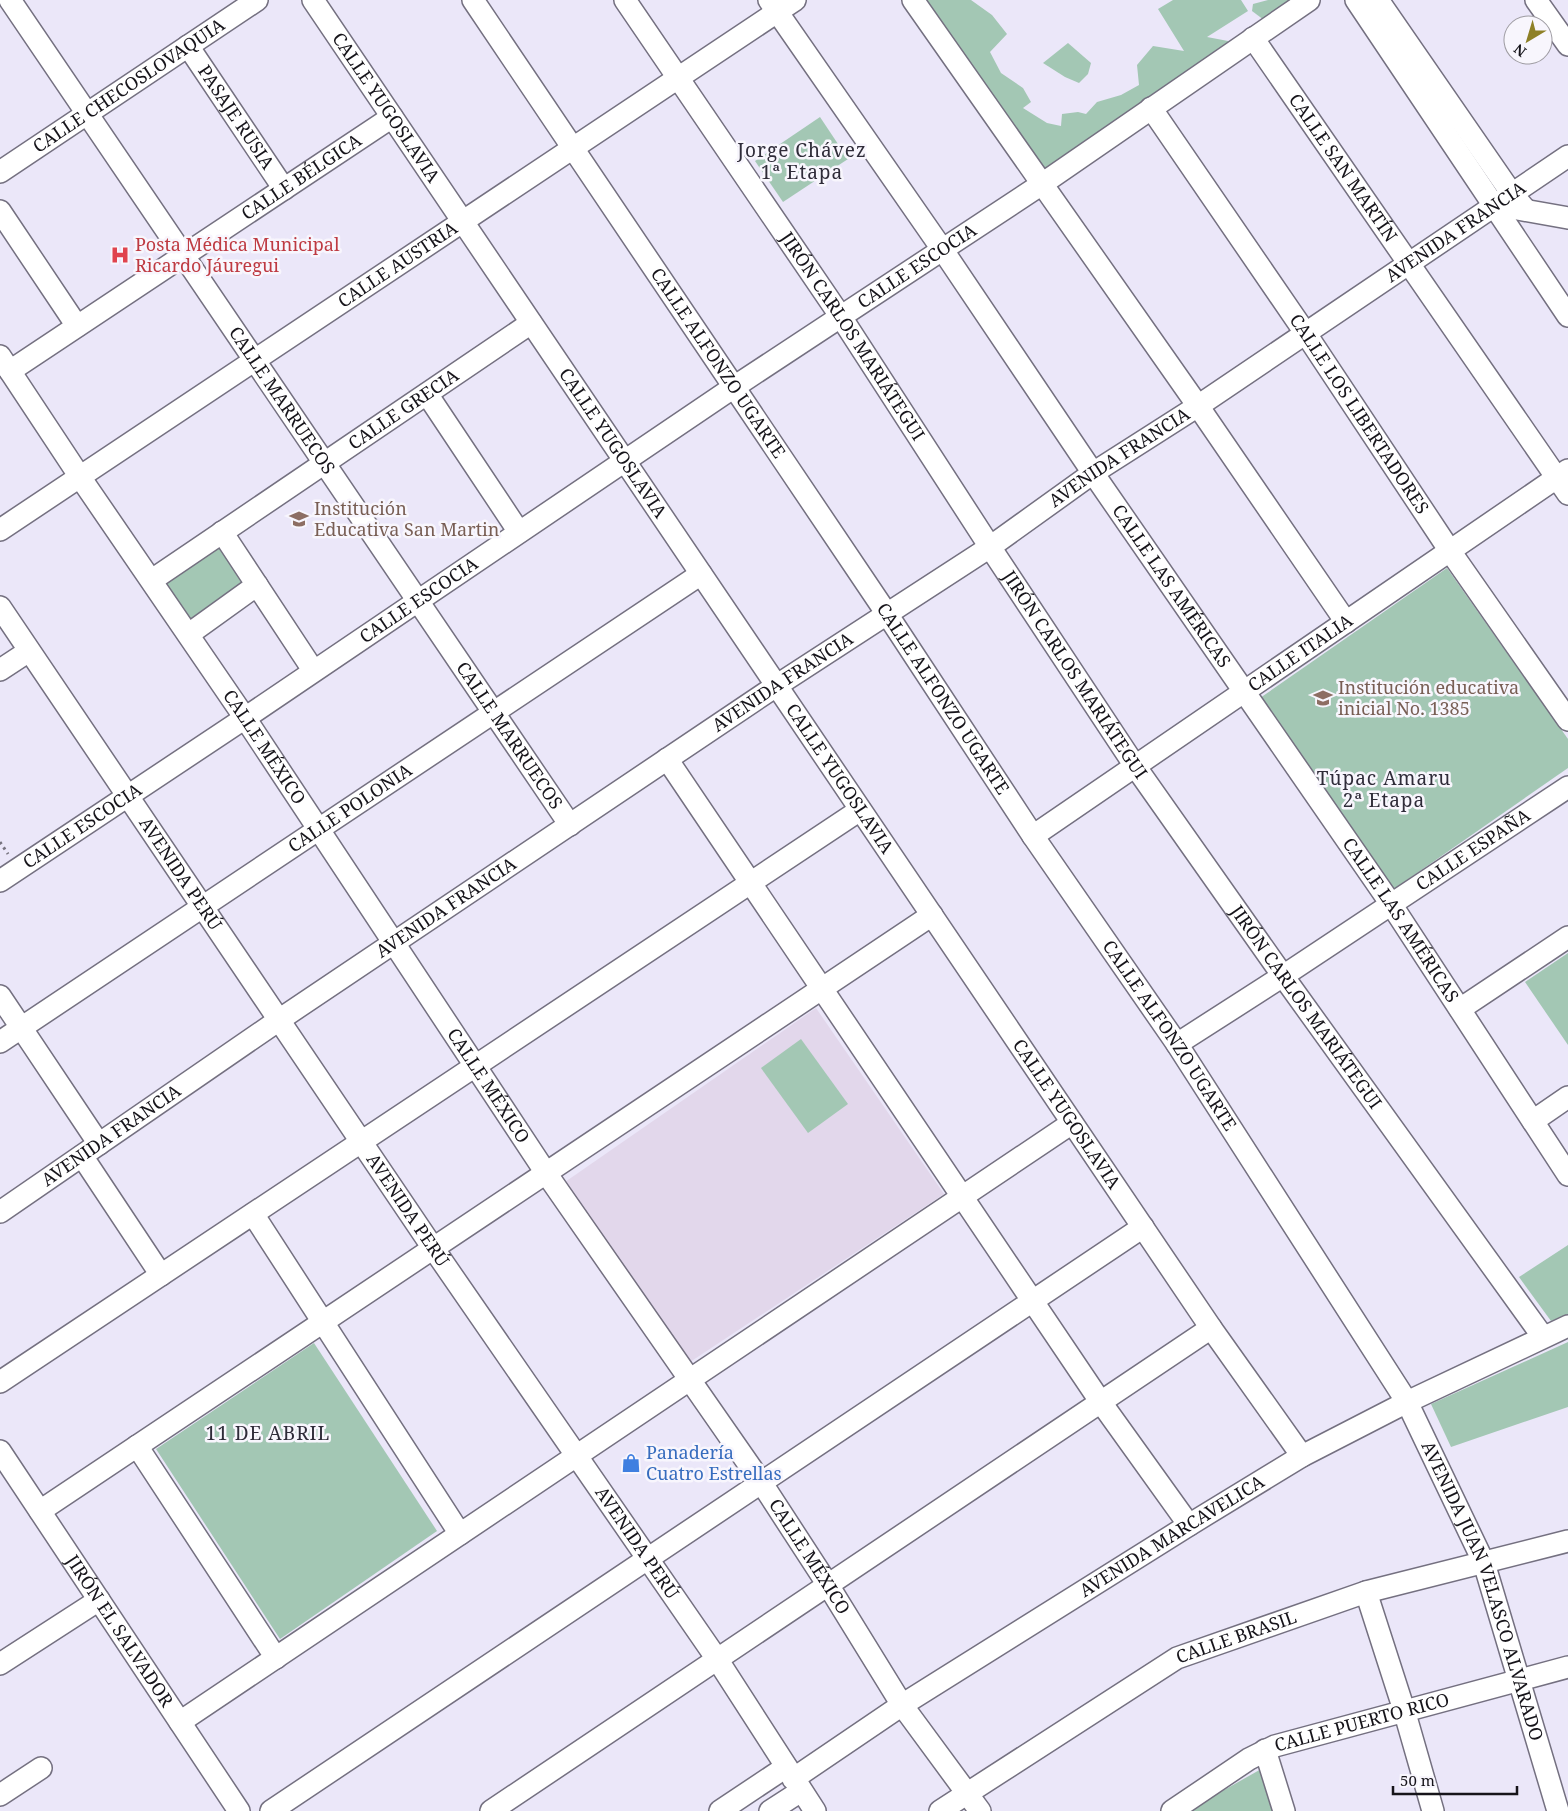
<svg xmlns="http://www.w3.org/2000/svg" width="1568" height="1811" font-family="'Noto Serif',serif">
	<style>
		.education { fill: #e2d7eb }
		.green { fill: #a3c7b4 }
		.lines { fill: none; stroke-linecap: round; stroke-linejoin: round }
		.minor-casing { stroke: #747080; stroke-width: 24 }
		.path { stroke: #76737f; stroke-width: 3; stroke-dasharray: 2.5 4; stroke-linecap: butt }
		.minor { stroke: #fff; stroke-width: 21 }
		.labels { text-anchor: middle; stroke-width: 5; stroke-linejoin: round; paint-order: stroke }
		.street-label { font-size: 18px; fill: #16141a; stroke: #f8f6fd }
		.health-label { font-size: 18px; fill: #be3a42; stroke: #f8f6fd; text-anchor: start }
		.education-label { font-size: 18px; fill: #785e54; stroke: #f8f6fd; text-anchor: start }
		.shop-label { font-size: 18px; fill: #366cbe; stroke: #f8f6fd; text-anchor: start }
		.neighbourhood-label { font-size: 19px; letter-spacing: 1px; fill: #2f2c39; stroke: #f8f6fd }
	</style>
	<rect width="100%" height="100%" fill="#ebe7f9"/>
	<path class="education" d="M 816,1008 L 944,1194 L 690,1362 L 565,1182 Z"/>
	<g class="green">
		<path d="M 918,0 L 971,0 L 992,15 L 1007,34 L 990,52 L 1001,73 L 1023,88 L 1031,102 L 1023,108 L 1047,123 L 1061,126 L 1062,114 L 1078,112 L 1086,114 L 1097,102 L 1121,95 L 1139,85 L 1137,65 L 1153,46 L 1184,51 L 1158,9 L 1173,0 L 1241,0 L 1248,11 L 1207,37 L 1228,41 L 1230,50 L 1042,184 Z"/>
		<path d="M 1268,0 L 1309,0 L 1268,23 L 1252,11 L 1253,4 Z"/>
		<path d="M 1068,43 L 1091,63 L 1088,74 L 1079,83 L 1065,77 L 1043,63 Z"/>
		<path d="M 820,117 L 848,159 L 783,202 L 755,161 Z"/>
		<path d="M 217,543 L 247,588 L 192,627 L 160,583 Z"/>
		<path d="M 1447,568 L 1568,739 L 1568,768 L 1394,889 L 1260,698 Z"/>
		<path d="M 1568,953 L 1568,1045 L 1525,982 Z"/>
		<path d="M 801,1039 L 848,1104 L 808,1133 L 761,1068 Z"/>
		<path d="M 1568,1245 L 1568,1314 L 1551,1321 L 1519,1277 Z"/>
		<path d="M 1568,1342 L 1568,1407 L 1451,1447 L 1431,1404 Z"/>
		<path d="M 314,1343 L 437,1531 L 280,1639 L 156,1449 Z"/>
		<path d="M 1263,1768 L 1280,1811 L 1187,1811 Z"/>
	</g>
	<g class="lines">
		<g class="minor-casing">
			<g id="minor">
				<path id="s1" d="M 10,0 L 570,825"/>
				<path id="s2" d="M 313,0 L 1211,1328 L 1302,1456"/>
				<path id="s3" d="M 473,0 L 887,614 L 1033,836 L 1177,1044 L 1407,1402 L 1484,1563 L 1558,1811"/>
				<path id="s4" d="M 625,0 L 841,317 L 990,547 L 1135,766 L 1283,976 L 1543,1337"/>
				<path id="s5" d="M 769,0 L 942,249 L 1093,473 L 1391,904 L 1568,1175"/>
				<path d="M 913,0 L 1198,406 L 1346,622"/>
				<path d="M 1356,0 L 1568,316"/>
				<path d="M 1378,0 L 1512,194 L 1525,209"/>
				<path d="M 1536,0 L 1568,45"/>
				<path id="s6" d="M 1253,38 L 1568,494"/>
				<path id="s7" d="M 188,46 L 284,189"/>
				<path id="s8" d="M 1151,108 L 1306,334 L 1450,551 L 1568,720"/>
				<path id="s9" d="M 0,172 L 257,0"/>
				<path d="M 1512,208 L 1568,218"/>
				<path d="M 0,211 L 77,326"/>
				<path id="s10" d="M 0,356 L 80,477 L 245,718 L 546,1173 L 761,1482 L 828,1585 L 902,1705 L 980,1811"/>
				<path id="s11" d="M 10,371 L 392,117"/>
				<path d="M 427,394 L 519,532"/>
				<path id="s12" d="M 0,530 L 795,0"/>
				<path d="M 222,532 L 313,670"/>
				<path id="s13" d="M 152,580 L 531,323"/>
				<path id="s14" d="M 0,607 L 433,1248 L 717,1659 L 815,1811"/>
				<path d="M 189,634 L 257,585"/>
				<path d="M 0,670 L 29,651"/>
				<path d="M 667,759 L 1100,1401 L 1189,1525"/>
				<path id="s15" d="M 1033,836 L 1568,470"/>
				<path id="s16" d="M 0,881 L 245,718 L 734,387 L 1042,184 L 1309,0"/>
				<path d="M 0,996 L 99,1144"/>
				<path d="M 1460,1009 L 1568,937"/>
				<path id="s17" d="M 0,1042 L 701,574"/>
				<path id="s18" d="M 1177,1044 L 1283,976 L 1568,787"/>
				<path d="M 1533,1121 L 1568,1097"/>
				<path d="M 82,1156 L 161,1275"/>
				<path id="s19" d="M 0,1212 L 279,1020 L 776,686 L 990,547 L 1093,473 L 1198,406 L 1568,156"/>
				<path d="M 253,1214 L 460,1534"/>
				<path d="M 0,1382 L 860,810"/>
				<path d="M 137,1446 L 276,1658"/>
				<path id="s20" d="M 0,1451 L 239,1811"/>
				<path d="M 40,1511 L 932,915"/>
				<path d="M 1366,1592 L 1404,1710 L 1433,1811"/>
				<path d="M 0,1664 L 99,1600"/>
				<path d="M 180,1722 L 1072,1123"/>
				<path d="M 1265,1750 L 1284,1811"/>
				<path id="s21" d="M 793,1779 L 902,1705 L 1189,1525 L 1302,1456 L 1407,1402 L 1568,1326"/>
				<path d="M 0,1795 L 41,1768"/>
				<path d="M 271,1811 L 1143,1227"/>
				<path d="M 491,1811 L 1211,1328"/>
				<path d="M 720,1811 L 786,1767"/>
				<path d="M 770,1811 L 801,1791"/>
				<path id="s22" d="M 940,1811 L 1177,1658 L 1366,1592 L 1568,1541"/>
				<path id="s23" d="M 1172,1811 L 1249,1759 L 1275,1746 L 1568,1667"/>
			</g>
		</g>
		<path class="path" d="M 0,842 L 8,854"/>
		<use href="#minor" class="minor"/>
	</g>
	<defs>
		<g id="hospital-bare" transform="scale(1.5)"><path d="M-5-5h3v3.5h4V-5h3V5h-3V1.5h-4V5h-3Z" fill="#e0444e" stroke="#f8f6fd" stroke-width="2.5" paint-order="stroke"/></g>
		<g id="school-bare" transform="scale(1.5)"><path d="M0-5L7-2L0 1L-7-2ZM-4 1L0 2.5L4 1V4Q0 6-4 4Z" fill="#8d6e63" stroke="#f8f6fd" stroke-width="2.5" paint-order="stroke"/></g>
		<g id="shop-bare" transform="scale(1.5)"><path d="M-5-2.5h2.3a2.7 3.5 0 0 1 5.4 0H5L5.5 6h-11ZM-1.5-2.5h3a1.5 2.3 0 0 0-3 0Z" fill="#3f7fe0" stroke="#f8f6fd" stroke-width="2.5" paint-order="stroke"/></g>
	</defs>
	<g fill-rule="evenodd">
		<use href="#hospital-bare" x="120" y="255"/>
		<use href="#school-bare" x="299" y="519"/>
		<use href="#school-bare" x="1323" y="698"/>
		<use href="#shop-bare" x="631" y="1463"/>
	</g>
	<g class="labels">
		<g class="street-label">
			<text dy="6" stroke="none"><textPath href="#s9" startOffset="155">CALLE CHECOSLOVAQUIA</textPath></text>
			<text dy="6" stroke="none"><textPath href="#s2" startOffset="130">CALLE YUGOSLAVIA</textPath></text>
			<text dy="6" stroke="none"><textPath href="#s7" startOffset="86">PASAJE RUSIA</textPath></text>
			<text dy="6" stroke="none"><textPath href="#s6" startOffset="158">CALLE SAN MARTÍN</textPath></text>
			<text dy="6" stroke="none"><textPath href="#s11" startOffset="350">CALLE BÉLGICA</textPath></text>
			<text dy="6" stroke="none"><textPath href="#s19" startOffset="1755">AVENIDA FRANCIA</textPath></text>
			<text dy="6" stroke="none"><textPath href="#s12" startOffset="478">CALLE AUSTRIA</textPath></text>
			<text dy="6" stroke="none"><textPath href="#s16" startOffset="1104">CALLE ESCOCIA</textPath></text>
			<text dy="6" stroke="none"><textPath href="#s4" startOffset="406">JIRÓN CARLOS MARIÁTEGUI</textPath></text>
			<text dy="6" stroke="none"><textPath href="#s3" startOffset="438">CALLE ALFONZO UGARTE</textPath></text>
			<text dy="6" stroke="none"><textPath href="#s1" startOffset="484">CALLE MARRUECOS</textPath></text>
			<text dy="6" stroke="none"><textPath href="#s13" startOffset="304">CALLE GRECIA</textPath></text>
			<text dy="6" stroke="none"><textPath href="#s8" startOffset="370">CALLE LOS LIBERTADORES</textPath></text>
			<text dy="6" stroke="none"><textPath href="#s2" startOffset="535">CALLE YUGOSLAVIA</textPath></text>
			<text dy="6" stroke="none"><textPath href="#s19" startOffset="1350">AVENIDA FRANCIA</textPath></text>
			<text dy="6" stroke="none"><textPath href="#s5" startOffset="711">CALLE LAS AMÉRICAS</textPath></text>
			<text dy="6" stroke="none"><textPath href="#s16" startOffset="504">CALLE ESCOCIA</textPath></text>
			<text dy="6" stroke="none"><textPath href="#s15" startOffset="324">CALLE ITALIA</textPath></text>
			<text dy="6" stroke="none"><textPath href="#s4" startOffset="811">JIRÓN CARLOS MARIÁTEGUI</textPath></text>
			<text dy="6" stroke="none"><textPath href="#s19" startOffset="945">AVENIDA FRANCIA</textPath></text>
			<text dy="6" stroke="none"><textPath href="#s3" startOffset="842">CALLE ALFONZO UGARTE</textPath></text>
			<text dy="6" stroke="none"><textPath href="#s1" startOffset="889">CALLE MARRUECOS</textPath></text>
			<text dy="6" stroke="none"><textPath href="#s10" startOffset="472">CALLE MÉXICO</textPath></text>
			<text dy="6" stroke="none"><textPath href="#s2" startOffset="940">CALLE YUGOSLAVIA</textPath></text>
			<text dy="6" stroke="none"><textPath href="#s17" startOffset="421">CALLE POLONIA</textPath></text>
			<text dy="6" stroke="none"><textPath href="#s16" startOffset="99">CALLE ESCOCIA</textPath></text>
			<text dy="6" stroke="none"><textPath href="#s18" startOffset="354">CALLE ESPAÑA</textPath></text>
			<text dy="6" stroke="none"><textPath href="#s14" startOffset="322">AVENIDA PERÚ</textPath></text>
			<text dy="6" stroke="none"><textPath href="#s19" startOffset="540">AVENIDA FRANCIA</textPath></text>
			<text dy="6" stroke="none"><textPath href="#s5" startOffset="1116">CALLE LAS AMÉRICAS</textPath></text>
			<text dy="6" stroke="none"><textPath href="#s4" startOffset="1216">JIRÓN CARLOS MARIÁTEGUI</textPath></text>
			<text dy="6" stroke="none"><textPath href="#s3" startOffset="1248">CALLE ALFONZO UGARTE</textPath></text>
			<text dy="6" stroke="none"><textPath href="#s10" startOffset="878">CALLE MÉXICO</textPath></text>
			<text dy="6" stroke="none"><textPath href="#s2" startOffset="1345">CALLE YUGOSLAVIA</textPath></text>
			<text dy="6" stroke="none"><textPath href="#s19" startOffset="135">AVENIDA FRANCIA</textPath></text>
			<text dy="6" stroke="none"><textPath href="#s14" startOffset="728">AVENIDA PERÚ</textPath></text>
			<text dy="6" stroke="none"><textPath href="#s21" startOffset="450">AVENIDA MARCAVELICA</textPath></text>
			<text dy="6" stroke="none"><textPath href="#s14" startOffset="1132">AVENIDA PERÚ</textPath></text>
			<text dy="6" stroke="none"><textPath href="#s10" startOffset="1448">CALLE MÉXICO</textPath></text>
			<text dy="6" stroke="none"><textPath href="#s3" startOffset="1889">AVENIDA JUAN VELASCO ALVARADO</textPath></text>
			<text dy="6" stroke="none"><textPath href="#s20" startOffset="216">JIRÓN EL SALVADOR</textPath></text>
			<text dy="6" stroke="none"><textPath href="#s22" startOffset="345">CALLE BRASIL</textPath></text>
			<text dy="6" stroke="none"><textPath href="#s23" startOffset="212">CALLE PUERTO RICO</textPath></text>
		</g>
		<g class="health-label">
			<text x="135" y="251">Posta Médica Municipal<tspan x="135" dy="21">Ricardo Jáuregui</tspan></text>
		</g>
		<g class="education-label">
			<text x="314" y="515">Institución<tspan x="314" dy="21">Educativa San Martin</tspan></text>
			<text x="1338" y="694">Institución educativa<tspan x="1338" dy="21">inicial No. 1385</tspan></text>
		</g>
		<g class="shop-label">
			<text x="646" y="1459">Panadería<tspan x="646" dy="21">Cuatro Estrellas</tspan></text>
		</g>
		<g class="neighbourhood-label">
			<text x="802" y="157">Jorge Chávez<tspan x="802" dy="22">1ª Etapa</tspan></text>
			<text x="1384" y="785">Túpac Amaru<tspan x="1384" dy="22">2ª Etapa</tspan></text>
			<text x="268" y="1440">11 DE ABRIL</text>
		</g>
	</g>
	<g transform="translate(1528 40) rotate(218)"><circle r="24" fill="#f8f6fd" stroke="#9e9ca2"/>
	<path d="M0-4L9 19L0 12L-9 19Z" fill="#8e8027"/>
	<text y="-8" font-size="14" font-weight="bold" text-anchor="middle" fill="#16141a">N</text>
	</g>
	<path d="M1393 1786v8h124v-8" fill="none" stroke="#16141a" stroke-width="2.5"/>
	<text x="1400" y="1786" font-size="15" fill="#16141a" stroke="#f8f6fd" stroke-width="4" paint-order="stroke">50 m</text>
</svg>
